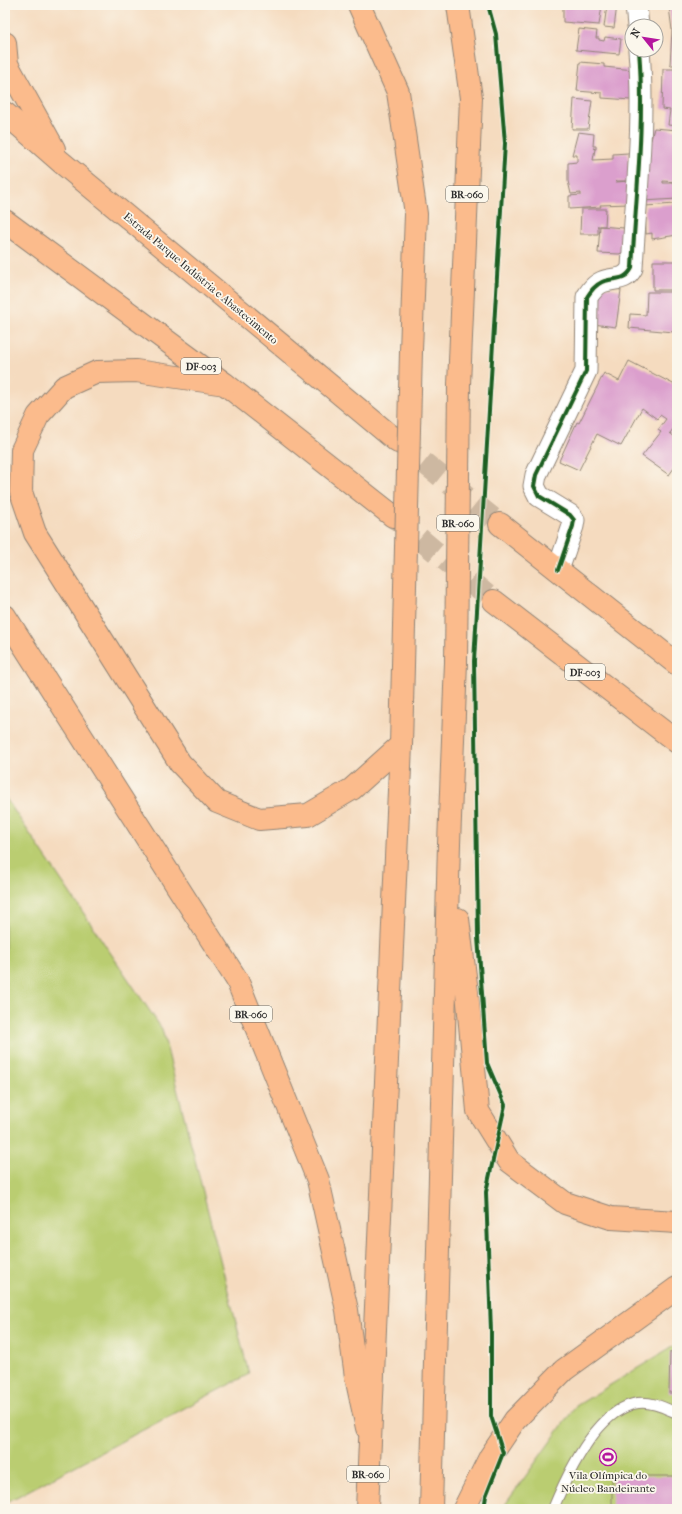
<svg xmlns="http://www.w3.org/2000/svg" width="682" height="1514" font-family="'IM FELL French Canon',serif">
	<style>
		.green { fill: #bacd71; stroke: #727c4e }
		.building { fill: #db9fcd }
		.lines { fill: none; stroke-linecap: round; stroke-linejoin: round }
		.trunk-tunnel { stroke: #cdb8a1; stroke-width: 22; stroke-dasharray: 22 11; stroke-linecap: butt }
		.service-casing { stroke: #908375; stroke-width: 12 }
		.minor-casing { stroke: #908375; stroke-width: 23 }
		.primary-casing { stroke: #908375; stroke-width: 24 }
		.trunk-casing { stroke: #908375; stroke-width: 24 }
		.service { stroke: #fff; stroke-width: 10 }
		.minor { stroke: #fff; stroke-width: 21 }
		.primary { stroke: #fbbb8c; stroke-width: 22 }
		.trunk { stroke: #fbbb8c; stroke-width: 22 }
		.trunk-bridge-casing { stroke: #908375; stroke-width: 24; stroke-linecap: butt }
		.trunk-bridge { stroke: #fbbb8c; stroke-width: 22 }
		.cycleway-casing { stroke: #fbf7ec; stroke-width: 6 }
		.cycleway { stroke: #1b5e20; stroke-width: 4 }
		.labels { text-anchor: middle; stroke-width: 3.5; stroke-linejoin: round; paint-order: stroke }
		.shield { fill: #fbf7ec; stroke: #696865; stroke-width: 1 }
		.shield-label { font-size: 10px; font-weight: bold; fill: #2b2b2b }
		.street-label { font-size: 11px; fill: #2b2b2b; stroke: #fbf7ec }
		.poi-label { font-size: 11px; fill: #2b2b2b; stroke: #fbf7ec }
	</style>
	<rect width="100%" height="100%" fill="#fbf7ec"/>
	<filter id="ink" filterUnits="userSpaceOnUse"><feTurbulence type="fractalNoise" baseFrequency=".025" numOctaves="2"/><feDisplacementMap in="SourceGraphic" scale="8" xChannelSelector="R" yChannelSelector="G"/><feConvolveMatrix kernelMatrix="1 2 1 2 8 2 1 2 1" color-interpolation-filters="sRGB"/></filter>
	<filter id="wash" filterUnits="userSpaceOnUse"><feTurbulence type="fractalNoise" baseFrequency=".012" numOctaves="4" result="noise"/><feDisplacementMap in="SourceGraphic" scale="16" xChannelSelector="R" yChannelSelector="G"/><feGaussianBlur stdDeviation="0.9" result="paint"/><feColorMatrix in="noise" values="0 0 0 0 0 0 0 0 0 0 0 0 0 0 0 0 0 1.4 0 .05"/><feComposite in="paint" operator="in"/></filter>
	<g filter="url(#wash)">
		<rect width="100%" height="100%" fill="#f5dbbf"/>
		<g class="green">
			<path d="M 5,797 L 162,1029 L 249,1374 L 5,1503 Z"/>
			<path d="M 677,1344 L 677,1509 L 502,1509 L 576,1406 Z"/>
		</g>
		<g id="blocks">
			<g class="building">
				<path d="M 576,5 L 602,5 L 599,25 L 563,22 L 563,6 Z"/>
				<path d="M 607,5 L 617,5 L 614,28 L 604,27 Z"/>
				<path d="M 651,5 L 677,5 L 677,65 L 670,65 L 672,30 L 669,7 L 651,9 Z"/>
				<path d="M 579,29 L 597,31 L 596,38 L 599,38 L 599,40 L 604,41 L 605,37 L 621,39 L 619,54 L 576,50 Z"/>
				<path d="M 580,62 L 604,64 L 604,67 L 634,70 L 631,100 L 602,98 L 602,93 L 577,91 Z"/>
				<path d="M 663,69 L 677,69 L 677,126 L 668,125 L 670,110 L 662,109 Z"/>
				<path d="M 574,99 L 592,101 L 588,129 L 572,129 Z"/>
				<path d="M 654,128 L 677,130 L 677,182 L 663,181 L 663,183 L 677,183 L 677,199 L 643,201 L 645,138 L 651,140 Z"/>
				<path d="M 578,132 L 594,134 L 593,146 L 596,146 L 596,149 L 593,148 L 595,149 L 593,160 L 613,159 L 613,154 L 628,153 L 630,181 L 617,181 L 616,182 L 629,181 L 629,204 L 600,205 L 601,207 L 569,209 L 569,196 L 581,195 L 581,193 L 571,194 L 568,181 L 568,163 L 577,162 L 577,155 L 572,155 Z"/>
				<path d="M 676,204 L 677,235 L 652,239 L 652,233 L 646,234 L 645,206 Z"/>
				<path d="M 581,209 L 606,209 L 605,226 L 597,226 L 598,226 L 598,234 L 580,234 Z"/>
				<path d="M 600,226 L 624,228 L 626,250 L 623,250 L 622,253 L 619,254 L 598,253 Z"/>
				<path d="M 653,261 L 677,261 L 677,287 L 673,287 L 673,290 L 653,290 Z"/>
				<path d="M 604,287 L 621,290 L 616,327 L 593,324 L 600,289 Z"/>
				<path d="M 647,292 L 677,292 L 674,332 L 629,328 L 630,314 L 646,315 Z"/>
				<path d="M 629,361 L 677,386 L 677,424 L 670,433 L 677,439 L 677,464 L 669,475 L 642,456 L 661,432 L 658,430 L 666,419 L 660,415 L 657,419 L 642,408 L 621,446 L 597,434 L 579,470 L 559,461 L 577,422 L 579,423 L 604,373 L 619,381 Z"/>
				<path d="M 670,1352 L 677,1352 L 677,1393 L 669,1393 Z"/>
				<rect x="612" y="1476" width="65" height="33"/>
			</g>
		</g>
	</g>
	<g filter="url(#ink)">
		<use href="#blocks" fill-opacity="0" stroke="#908375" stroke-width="1"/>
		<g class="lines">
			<g class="trunk-tunnel">
				<path d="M 398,442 L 500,524"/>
				<path d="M 394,517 L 494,601"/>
			</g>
			<g class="service-casing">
				<path id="service" d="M 553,1509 C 567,1475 597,1409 638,1403 C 651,1401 665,1408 677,1413"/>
			</g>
			<g class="minor-casing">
				<g id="minor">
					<path d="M 636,5 L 638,26"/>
					<path d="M 558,570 L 573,526 L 574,520 L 570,515 L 539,496 L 534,486 L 536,475 L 586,371 L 587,297 C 591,291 595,285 602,282 C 614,277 625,282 632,268 C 636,195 645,123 639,50"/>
				</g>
			</g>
			<g class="primary-casing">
				<path id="primary" d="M 5,616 L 237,980 L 318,1180 L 347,1310 L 356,1377 L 367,1428"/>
			</g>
			<g class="trunk-casing">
				<g id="trunk">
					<path d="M 359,5 L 398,92 L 416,214 L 411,351"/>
					<path d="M 458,5 L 471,98 L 459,385"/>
					<path d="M 5,43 L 7,64 L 54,149"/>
					<path d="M 5,113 L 61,162 L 398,442"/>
					<path d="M 5,221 L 225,384 L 393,516"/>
					<path d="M 225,384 L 136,371 L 97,372 L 64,387 L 38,416 L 22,450 L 21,492 L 35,533 L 180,763 L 217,802 L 259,819 L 308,815 L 352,789 L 401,745"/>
					<path d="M 500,524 L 677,664"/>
					<path d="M 494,601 L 677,742"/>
					<path d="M 458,919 L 467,992 L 478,1111 L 509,1161 L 565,1203 L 611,1218 L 677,1222"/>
					<path d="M 367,1509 L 401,745 L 404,626"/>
					<path d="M 431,1509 L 449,844 L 456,662"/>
					<path d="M 464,1509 L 490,1457 L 515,1420 L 564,1370 L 677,1288"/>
				</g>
			</g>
			<use href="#service" class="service"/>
			<use href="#minor" class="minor"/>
			<use href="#primary" class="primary"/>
			<use href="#trunk" class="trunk"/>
			<g class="trunk-bridge-casing">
				<g id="trunk-bridge">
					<path d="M 404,626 L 411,351"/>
					<path d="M 456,662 L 459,385"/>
				</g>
			</g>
			<use href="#trunk-bridge" class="trunk-bridge"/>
			<g class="cycleway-casing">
				<g id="cycleway">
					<path d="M 558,570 L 573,526 L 574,520 L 570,515 L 539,496 L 534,486 L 536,475 L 586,371 L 587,297 C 591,291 595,285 602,282 C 614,277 625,282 632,268 C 636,195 645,123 639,50"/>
					<path d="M 484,1509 L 486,1496 L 503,1453 L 491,1416 L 491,1331 L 486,1192 L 505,1105 L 487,1063 L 478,937 L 474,661 L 505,143 L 496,34 L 488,5"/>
				</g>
			</g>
			<use href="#cycleway" class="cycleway"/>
		</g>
	</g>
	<defs>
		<g id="stadium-ring" transform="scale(0.9)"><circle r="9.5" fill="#fbf7ec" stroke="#b5179e" stroke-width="1.5"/><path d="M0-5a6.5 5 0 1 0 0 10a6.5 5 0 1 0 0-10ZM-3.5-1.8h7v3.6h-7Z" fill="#b5179e"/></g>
	</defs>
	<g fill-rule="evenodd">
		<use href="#stadium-ring" x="608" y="1457"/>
	</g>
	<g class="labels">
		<g class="shield">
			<rect x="446" y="186" width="42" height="16" rx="3"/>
			<rect x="181" y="358" width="40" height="16" rx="3"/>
			<rect x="437" y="515" width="42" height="16" rx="3"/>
			<rect x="565" y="664" width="40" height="16" rx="3"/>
			<rect x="230" y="1006" width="42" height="16" rx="3"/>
			<rect x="347" y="1466" width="42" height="16" rx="3"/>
		</g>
		<g class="shield-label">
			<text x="467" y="198">BR-060</text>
			<text x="201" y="370">DF-003</text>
			<text x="458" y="527">BR-060</text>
			<text x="585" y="676">DF-003</text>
			<text x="251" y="1018">BR-060</text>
			<text x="368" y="1478">BR-060</text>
		</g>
		<g class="street-label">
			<text transform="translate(201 278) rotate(40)" y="4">Estrada Parque Indústria e Abastecimento</text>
		</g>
		<g class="poi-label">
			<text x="608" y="1479">Vila Olímpica do<tspan x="608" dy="13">Núcleo Bandeirante</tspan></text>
		</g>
	</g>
	<rect width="682" height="1514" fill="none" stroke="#fbf7ec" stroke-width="20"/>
	<g transform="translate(644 38) rotate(300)"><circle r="19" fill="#fbf7ec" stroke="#a8a59f"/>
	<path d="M0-3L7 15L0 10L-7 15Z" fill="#b5179e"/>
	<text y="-6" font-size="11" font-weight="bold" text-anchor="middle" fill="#2b2b2b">N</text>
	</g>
</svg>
